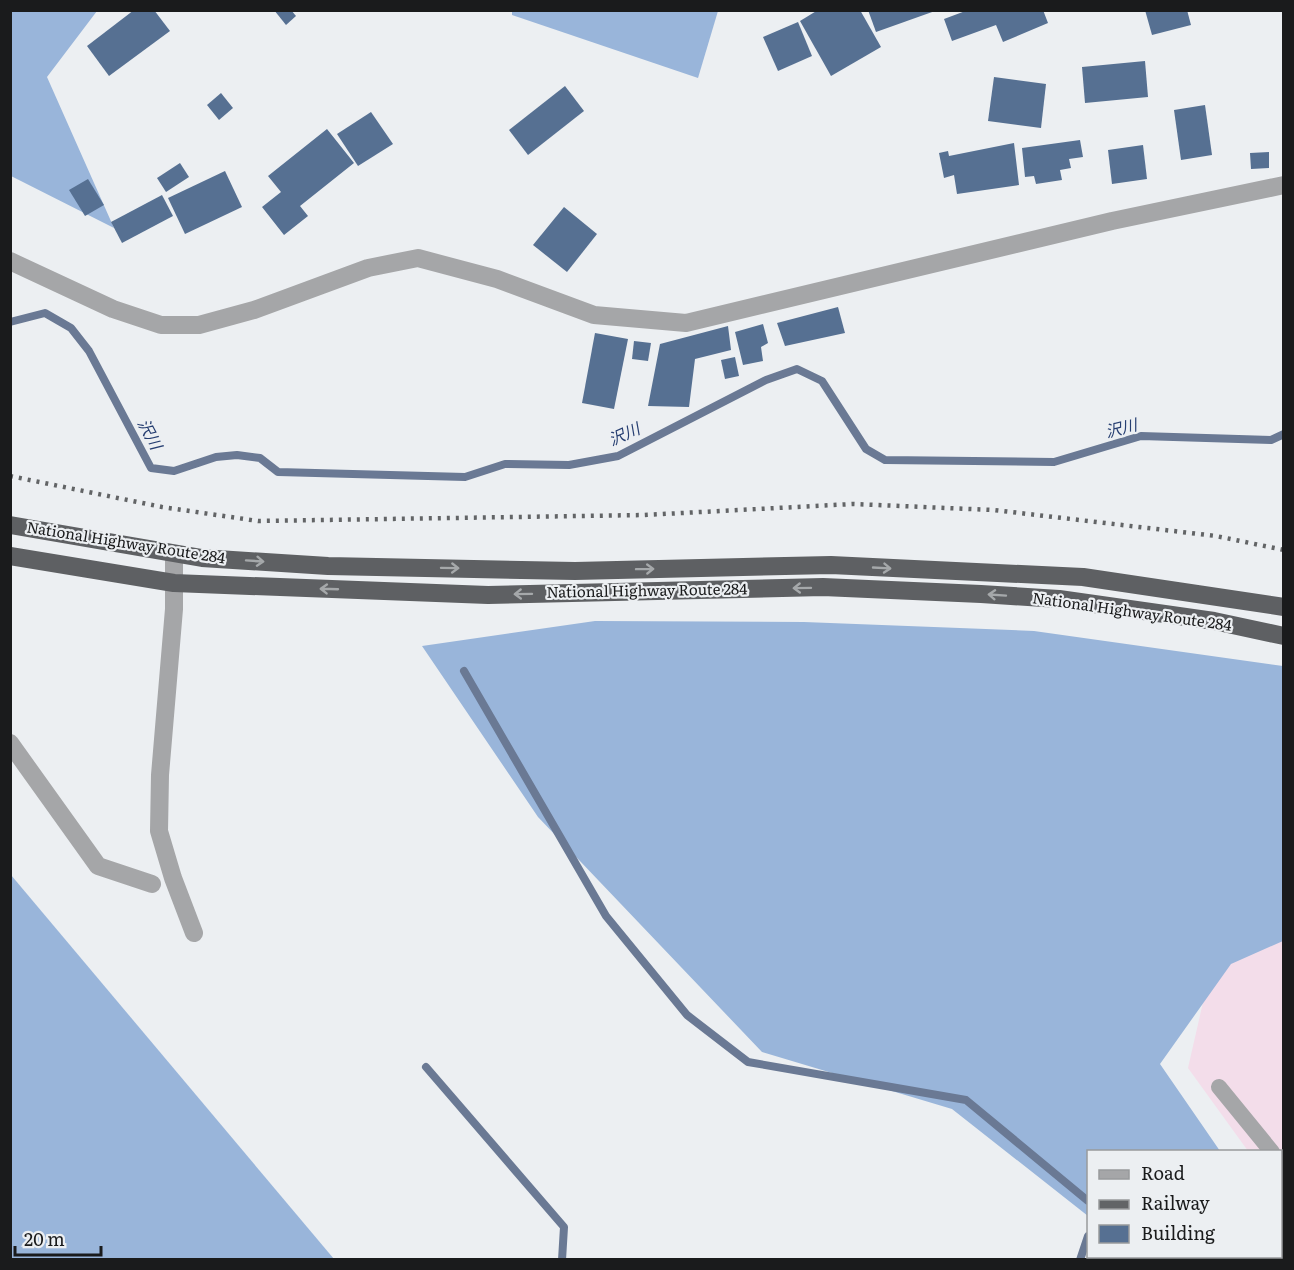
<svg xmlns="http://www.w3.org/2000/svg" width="1294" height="1270" font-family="Literata,'Noto Sans JP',serif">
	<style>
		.industrial { fill: #f3ddea }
		.forest { fill: #99b5da }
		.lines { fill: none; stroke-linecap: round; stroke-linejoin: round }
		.stream { stroke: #6a7994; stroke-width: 8 }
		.building { fill: #567092 }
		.service { stroke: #a5a6a8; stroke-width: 16 }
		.minor { stroke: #a5a6a8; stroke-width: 18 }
		.trunk { stroke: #5e6063; stroke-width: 18 }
		.rail { stroke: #626466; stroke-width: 4.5; stroke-dasharray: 3 6; stroke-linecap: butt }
		.oneway { stroke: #a5a8aa }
		.labels { text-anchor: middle; stroke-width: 4.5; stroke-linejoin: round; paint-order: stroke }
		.street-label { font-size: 15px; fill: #1a1b1c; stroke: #eceff2 }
		.water-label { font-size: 16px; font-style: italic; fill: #263e71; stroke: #eceff2 }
	</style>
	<rect width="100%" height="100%" fill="#eceff2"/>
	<path class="industrial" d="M 1283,919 L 1283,1200 L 1281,1196 L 1280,1152 L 1248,1151 L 1188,1068 L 1214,954 Z"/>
	<g class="forest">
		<path d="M 10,11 L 97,11 L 47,77 L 114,228 L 11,176 Z"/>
		<path d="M 512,11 L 512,10 L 718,11 L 698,78 L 512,15 Z"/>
		<path d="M 595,621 L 804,622 L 1034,631 L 1283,666 L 1283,941 L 1231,964 L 1160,1064 L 1220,1151 L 1088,1152 L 1088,1216 L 952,1109 L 762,1052 L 538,817 L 422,646 Z"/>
		<path d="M 10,875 L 11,875 L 334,1259 L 11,1259 Z"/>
		<path d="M 1281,1239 L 1283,1243 L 1283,1259 L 1144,1260 L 1140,1257 L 1280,1256 Z"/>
	</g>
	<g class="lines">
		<g class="stream">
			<path d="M 10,322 L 45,313 L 71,328 L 89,351 L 151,468 L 174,471 L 216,457 L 237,455 L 260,458 L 278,472 L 465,477 L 505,464 L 569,465 L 618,456 L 766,380 L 797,369 L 822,381 L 866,449 L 885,460 L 1054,462 L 1141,436 L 1271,440 L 1284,434"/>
			<path d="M 464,671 L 606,916 L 687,1015 L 748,1062 L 966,1100 L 1088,1201"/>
			<path d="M 426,1067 L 564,1227 L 562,1260"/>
			<path d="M 1080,1260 L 1088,1236"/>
		</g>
	</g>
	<g class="building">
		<path d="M 134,10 L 154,10 L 170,31 L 109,76 L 87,46 Z"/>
		<path d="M 274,10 L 291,10 L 296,16 L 286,25 Z"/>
		<path d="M 818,10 L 860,10 L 881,47 L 831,76 L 800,21 Z"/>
		<path d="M 868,10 L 935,10 L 935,11 L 876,32 Z"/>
		<path d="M 968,10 L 1043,10 L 1048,23 L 1003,42 L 996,25 L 952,41 L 944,19 Z"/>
		<path d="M 1145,10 L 1187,10 L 1191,25 L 1152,35 Z"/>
		<path d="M 798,22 L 812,56 L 778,71 L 763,37 Z"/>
		<path d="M 1145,61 L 1148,97 L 1085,103 L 1082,67 Z"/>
		<path d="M 994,77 L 1046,84 L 1041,128 L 988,121 Z"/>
		<path d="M 565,86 L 584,111 L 528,155 L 509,130 Z"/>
		<path d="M 221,93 L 233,108 L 219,120 L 207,105 Z"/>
		<path d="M 1205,105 L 1212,155 L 1181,160 L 1174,110 Z"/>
		<path d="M 371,112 L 393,144 L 358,166 L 337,134 Z"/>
		<path d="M 327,129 L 354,163 L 300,206 L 308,216 L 284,235 L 262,207 L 281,192 L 268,176 Z"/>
		<path d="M 1080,140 L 1083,157 L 1069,159 L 1071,168 L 1060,170 L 1062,180 L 1036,184 L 1034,176 L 1025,177 L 1022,148 Z"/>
		<path d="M 1014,143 L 1019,185 L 957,194 L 954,175 L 944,178 L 939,153 L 948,151 L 949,156 Z"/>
		<path d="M 1143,145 L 1147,179 L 1112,184 L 1108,150 Z"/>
		<path d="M 1269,152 L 1269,168 L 1251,169 L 1250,153 Z"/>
		<path d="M 180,163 L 189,177 L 166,192 L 157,178 Z"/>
		<path d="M 225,171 L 242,207 L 185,234 L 168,198 Z"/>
		<path d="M 88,179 L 104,205 L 85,216 L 69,190 Z"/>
		<path d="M 162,195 L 173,216 L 122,243 L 111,222 Z"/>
		<path d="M 564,207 L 597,234 L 567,272 L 533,245 Z"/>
		<path d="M 838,307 L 845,333 L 785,346 L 777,323 Z"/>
		<path d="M 763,324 L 768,343 L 761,347 L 763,361 L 743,365 L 735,332 Z"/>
		<path d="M 728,326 L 731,350 L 695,359 L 689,407 L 648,406 L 660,344 Z"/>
		<path d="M 595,333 L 628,339 L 614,409 L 582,403 Z"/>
		<path d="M 634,341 L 651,343 L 648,361 L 632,359 Z"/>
		<path d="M 735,357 L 739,376 L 725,379 L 721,360 Z"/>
	</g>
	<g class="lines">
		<g class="service">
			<path d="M 1219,1087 L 1272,1152"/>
			<path d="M 1280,1161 L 1284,1165"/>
		</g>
		<g class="minor">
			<path d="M 10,261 L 113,309 L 161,325 L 199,325 L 254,310 L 368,268 L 418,258 L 497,279 L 594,315 L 686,323 L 1112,221 L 1284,185"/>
			<path d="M 174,554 L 174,609 L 160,775 L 159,831 L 173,878 L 194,933"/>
			<path d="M 10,743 L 98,866 L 152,884"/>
		</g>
		<g class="trunk">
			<path d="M 10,525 L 202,558 L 328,566 L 575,571 L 831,565 L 1083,577 L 1284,607"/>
			<path d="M 10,556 L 174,583 L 488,595 L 823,587 L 981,594 L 1059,599 L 1214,621 L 1284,636"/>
		</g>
		<path class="rail" d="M 10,476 L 162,507 L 258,521 L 644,515 L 853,504 L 994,510 L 1216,536 L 1284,550"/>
	</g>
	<defs><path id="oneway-shaft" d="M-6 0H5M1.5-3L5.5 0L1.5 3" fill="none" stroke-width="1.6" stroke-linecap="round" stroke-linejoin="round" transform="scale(1.5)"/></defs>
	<g class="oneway">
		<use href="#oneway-shaft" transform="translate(255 561) rotate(4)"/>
		<use href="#oneway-shaft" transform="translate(450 568) rotate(1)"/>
		<use href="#oneway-shaft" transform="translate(882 568) rotate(3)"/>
		<use href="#oneway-shaft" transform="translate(645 569) rotate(-1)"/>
		<use href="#oneway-shaft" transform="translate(802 588) rotate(179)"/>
		<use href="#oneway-shaft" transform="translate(329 589) rotate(-178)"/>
		<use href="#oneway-shaft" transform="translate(523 594) rotate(179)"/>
		<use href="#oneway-shaft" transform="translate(997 595) rotate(-176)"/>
	</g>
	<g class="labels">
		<g class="street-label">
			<text transform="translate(126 543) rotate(9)" y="5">National Highway Route 284</text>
			<text transform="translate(647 591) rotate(-1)" y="5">National Highway Route 284</text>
			<text transform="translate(1132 612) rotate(8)" y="5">National Highway Route 284</text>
		</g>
		<g class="water-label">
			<text transform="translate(1121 428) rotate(-14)" y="6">沢川</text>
			<text transform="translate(150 434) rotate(62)" y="6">沢川</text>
			<text transform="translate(624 434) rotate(-24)" y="6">沢川</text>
		</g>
	</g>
	<rect width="1294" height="1270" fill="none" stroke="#1a1b1c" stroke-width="24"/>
	<rect x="1087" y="1150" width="195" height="108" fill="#eceff2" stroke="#989a9c" stroke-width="1.5"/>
	<rect x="1099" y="1170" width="30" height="9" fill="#a5a6a8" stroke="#989a9c" stroke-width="1.5"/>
	<text x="1141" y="1180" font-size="18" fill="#1a1b1c">Road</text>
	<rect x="1099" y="1200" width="30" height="9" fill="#626466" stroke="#989a9c" stroke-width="1.5"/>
	<text x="1141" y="1210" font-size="18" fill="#1a1b1c">Railway</text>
	<rect x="1099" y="1225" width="30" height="18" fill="#567092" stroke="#989a9c" stroke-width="1.5"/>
	<text x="1141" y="1240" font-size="18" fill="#1a1b1c">Building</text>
	<path d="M15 1246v9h86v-9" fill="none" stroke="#1a1b1c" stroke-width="3"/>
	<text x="24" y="1246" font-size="18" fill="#1a1b1c" stroke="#eceff2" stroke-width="4.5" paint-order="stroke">20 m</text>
</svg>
